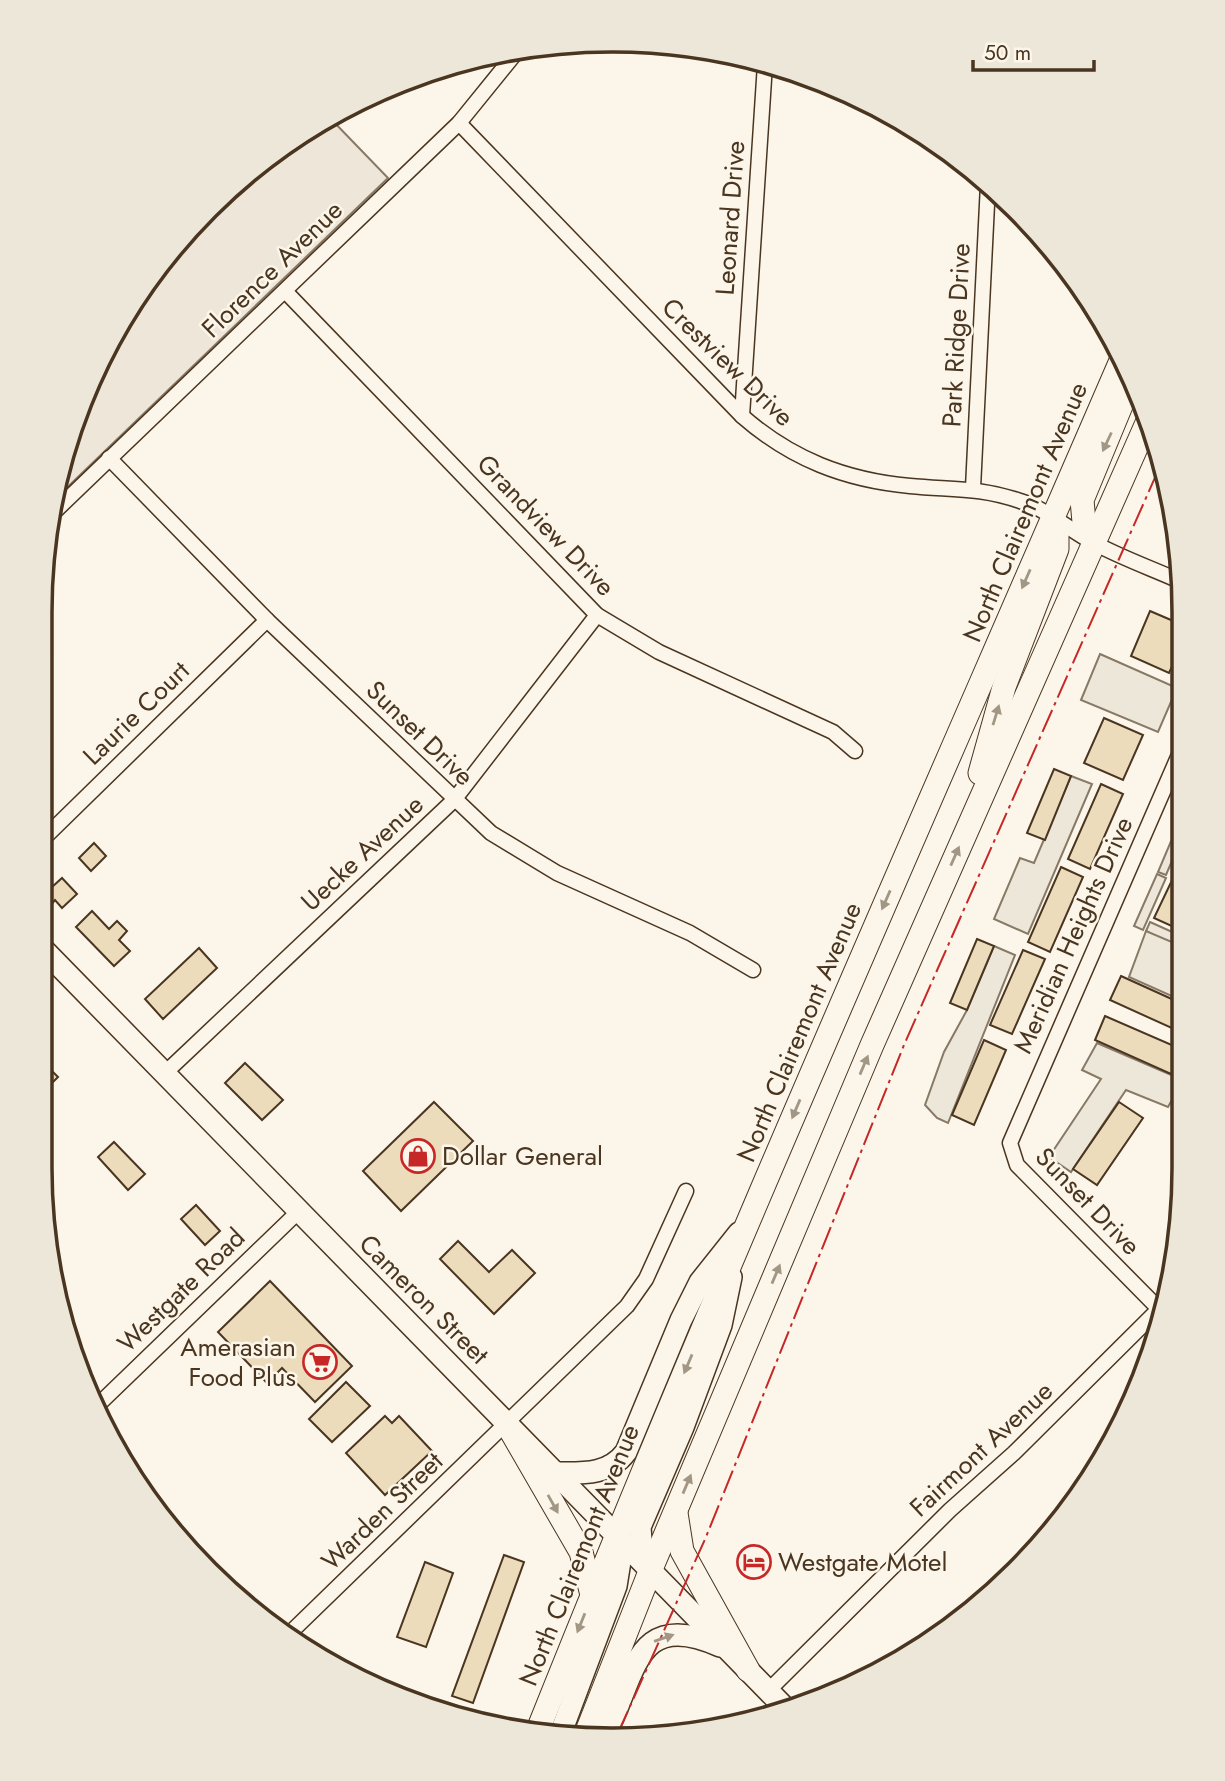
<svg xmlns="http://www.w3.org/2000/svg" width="1225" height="1781" font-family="Jost,sans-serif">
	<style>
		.green { fill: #ede6d9; stroke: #887966; stroke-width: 2 }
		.parking { fill: #ede7d9; stroke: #887966; stroke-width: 2 }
		.building { fill: #ecdcbc; stroke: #4a3520; stroke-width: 2 }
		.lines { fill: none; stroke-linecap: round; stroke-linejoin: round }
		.minor-casing { stroke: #4a3520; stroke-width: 17 }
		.secondary-casing { stroke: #4a3520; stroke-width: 24 }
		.primary-casing { stroke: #4a3520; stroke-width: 25 }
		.minor { stroke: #fbf6e9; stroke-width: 14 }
		.secondary { stroke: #fbf6e9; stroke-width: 21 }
		.primary { stroke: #fbf6e9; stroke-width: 23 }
		.power { stroke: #c62828; stroke-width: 2; stroke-dasharray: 24 5 3.5 5; stroke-linecap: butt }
		.oneway { fill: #a29684 }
		.labels { text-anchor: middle; stroke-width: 5; stroke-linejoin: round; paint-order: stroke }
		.street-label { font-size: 26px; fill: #4a3520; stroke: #fbf6e9 }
		.poi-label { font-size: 26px; fill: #4a3520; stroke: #fbf6e9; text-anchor: start }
		.rim { fill: none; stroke: #4a3520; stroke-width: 3.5 }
	</style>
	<rect width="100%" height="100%" fill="#fbf6e9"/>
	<g class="green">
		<path d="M 330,118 L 388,178 L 51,503 L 117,327 L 208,208 L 295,136 Z"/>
		<path d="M 1177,827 L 1185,831 L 1185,843 L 1180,842 L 1166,875 L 1158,872 Z"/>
		<path d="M 1157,874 L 1166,878 L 1143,930 L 1134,926 Z"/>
		<path d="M 1150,922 L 1179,935 L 1176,941 L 1169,943 L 1146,931 Z"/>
	</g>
	<g class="parking">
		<path d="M 1100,654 L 1177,688 L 1158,732 L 1081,700 Z"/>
		<path d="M 1071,776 L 1092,784 L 1028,934 L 994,919 L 1020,858 L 1034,863 Z"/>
		<path d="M 1185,921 L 1185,1002 L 1129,977 L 1146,931 L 1174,943 Z"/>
		<path d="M 994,946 L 1015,955 L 948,1123 L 937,1118 L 925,1105 L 944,1052 L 967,1010 Z"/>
		<path d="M 1097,1043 L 1183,1080 L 1168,1107 L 1126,1090 L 1071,1172 L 1049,1157 L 1101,1079 L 1082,1070 Z"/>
	</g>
	<g class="building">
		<path d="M 1150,611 L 1185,626 L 1185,638 L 1169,673 L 1131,656 Z"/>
		<path d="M 1104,718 L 1143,735 L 1123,780 L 1084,763 Z"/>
		<path d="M 1054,769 L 1071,776 L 1045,840 L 1027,833 Z"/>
		<path d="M 1101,784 L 1123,794 L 1090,869 L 1068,859 Z"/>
		<path d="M 94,843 L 106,856 L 91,871 L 79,858 Z"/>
		<path d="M 1185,853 L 1185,910 L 1176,928 L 1154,918 Z"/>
		<path d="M 1061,867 L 1083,877 L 1050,952 L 1028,942 Z"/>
		<path d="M 62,878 L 77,894 L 62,908 L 55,900 L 50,906 L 41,897 Z"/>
		<path d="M 92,911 L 109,929 L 117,921 L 127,931 L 119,940 L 130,951 L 114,966 L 76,927 Z"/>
		<path d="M 977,939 L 994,946 L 967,1010 L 950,1003 Z"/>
		<path d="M 199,948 L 217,968 L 163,1019 L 145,999 Z"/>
		<path d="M 1023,950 L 1045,959 L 1012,1034 L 990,1025 Z"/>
		<path d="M 1121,976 L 1185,1005 L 1185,1034 L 1110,1000 Z"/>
		<path d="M 1105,1016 L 1181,1049 L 1171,1074 L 1095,1040 Z"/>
		<path d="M 984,1040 L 1006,1050 L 974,1125 L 952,1115 Z"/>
		<path d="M 43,1062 L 58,1077 L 40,1095 L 40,1064 Z"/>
		<path d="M 245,1063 L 283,1100 L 262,1120 L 225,1083 Z"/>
		<path d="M 434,1102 L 473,1141 L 401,1211 L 363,1171 Z"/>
		<path d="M 1119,1102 L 1143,1118 L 1097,1185 L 1073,1169 Z"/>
		<path d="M 114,1142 L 145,1174 L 128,1190 L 98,1157 Z"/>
		<path d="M 196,1205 L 220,1231 L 205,1245 L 181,1219 Z"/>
		<path d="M 458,1241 L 489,1272 L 512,1250 L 535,1273 L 494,1314 L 440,1259 Z"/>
		<path d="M 270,1281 L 352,1366 L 315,1402 L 282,1368 L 267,1383 L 218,1332 Z"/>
		<path d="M 346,1382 L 370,1406 L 332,1442 L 309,1419 Z"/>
		<path d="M 385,1416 L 392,1423 L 399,1416 L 432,1451 L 385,1495 L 346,1453 Z"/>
		<path d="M 504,1555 L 524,1562 L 473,1703 L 452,1696 Z"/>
		<path d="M 425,1562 L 453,1573 L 426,1647 L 397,1637 Z"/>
	</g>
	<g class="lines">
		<g class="minor-casing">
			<g id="minor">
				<path d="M 459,123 L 742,416 C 791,459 845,480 910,486 C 951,490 980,487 1020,501 C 1047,509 1069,530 1094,543 C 1122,558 1153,569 1182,582"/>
				<path d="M 285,291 L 597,615 L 659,652 L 833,732 L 855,751"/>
				<path d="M 742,416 L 765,64"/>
				<path d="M 109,458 L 267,620 L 491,833 L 557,873 L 690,933 L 753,970"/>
				<path d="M 973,488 L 988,184"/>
				<path d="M 50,516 L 459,123 L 519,49"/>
				<path d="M 40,842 L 267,620"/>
				<path d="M 164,1074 L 454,800 L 597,615"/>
				<path d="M 1164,1314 L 1017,1165 L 1010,1143 L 1185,741"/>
				<path d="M 99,1404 L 298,1212"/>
				<path d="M 290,1633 L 627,1306 L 646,1279 L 686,1191"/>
				<path d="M 768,1691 L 950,1510 L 1014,1453 L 1167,1301"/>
			</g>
		</g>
		<g class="secondary-casing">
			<g id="secondary">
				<path d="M 40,946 L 786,1709"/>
				<path d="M 554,1473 C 581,1473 608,1476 626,1452 L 681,1320 L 700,1282 L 739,1233"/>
				<path d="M 649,1566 L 642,1553 L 640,1527 L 683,1427 L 721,1325 L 731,1277"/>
				<path d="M 605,1734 C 636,1678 633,1607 720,1646"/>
				<path d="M 560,1735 L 616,1586 L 621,1555 L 615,1537"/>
			</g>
		</g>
		<g class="primary-casing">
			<g id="primary">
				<path d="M 1095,544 L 1084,522 L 1082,500 L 1132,379"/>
				<path d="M 980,773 L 1004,687 L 1057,549 L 1057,527 L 1054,520"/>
				<path d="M 507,1424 L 581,1552 L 592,1595"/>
				<path d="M 676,1513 L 682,1551 L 748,1670"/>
				<path d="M 586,1734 L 651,1569 L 872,1045 L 1147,423"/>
				<path d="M 536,1735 C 721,1271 925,814 1123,356"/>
			</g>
		</g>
		<use href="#minor" class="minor"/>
		<use href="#secondary" class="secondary"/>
		<use href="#primary" class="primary"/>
		<path class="power" d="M 618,1733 L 706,1537 L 904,1045 L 1161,464"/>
	</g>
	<defs><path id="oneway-solid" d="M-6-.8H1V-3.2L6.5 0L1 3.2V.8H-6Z" transform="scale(1.75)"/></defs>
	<g class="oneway">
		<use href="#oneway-solid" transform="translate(1107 442) rotate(115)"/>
		<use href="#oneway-solid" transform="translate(1026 579) rotate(114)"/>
		<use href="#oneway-solid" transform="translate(996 715) rotate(-73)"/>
		<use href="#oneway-solid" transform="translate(955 856) rotate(-66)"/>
		<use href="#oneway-solid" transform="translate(886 900) rotate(114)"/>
		<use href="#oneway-solid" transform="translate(864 1065) rotate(-67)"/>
		<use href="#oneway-solid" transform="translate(796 1109) rotate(113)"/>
		<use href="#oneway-solid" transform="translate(776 1274) rotate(-67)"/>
		<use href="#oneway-solid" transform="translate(688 1364) rotate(113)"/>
		<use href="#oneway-solid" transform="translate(687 1484) rotate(-67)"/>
		<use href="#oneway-solid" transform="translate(553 1504) rotate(61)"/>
		<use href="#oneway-solid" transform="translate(581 1623) rotate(112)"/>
		<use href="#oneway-solid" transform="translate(664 1638) rotate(-19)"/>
	</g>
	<defs>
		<g id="shop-ring" transform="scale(1.75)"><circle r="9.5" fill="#fbf6e9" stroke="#c62828" stroke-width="1.5"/><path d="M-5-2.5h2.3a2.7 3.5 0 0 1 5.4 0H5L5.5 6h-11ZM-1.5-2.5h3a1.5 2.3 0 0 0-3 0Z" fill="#c62828"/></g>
		<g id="supermarket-ring" transform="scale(1.75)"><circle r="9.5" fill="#fbf6e9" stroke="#c62828" stroke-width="1.5"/><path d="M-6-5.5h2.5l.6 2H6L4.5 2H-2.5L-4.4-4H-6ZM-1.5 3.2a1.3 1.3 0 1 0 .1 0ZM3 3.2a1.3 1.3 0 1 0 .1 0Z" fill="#c62828"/></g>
		<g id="hotel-ring" transform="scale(1.75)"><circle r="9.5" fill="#fbf6e9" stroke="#c62828" stroke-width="1.5"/><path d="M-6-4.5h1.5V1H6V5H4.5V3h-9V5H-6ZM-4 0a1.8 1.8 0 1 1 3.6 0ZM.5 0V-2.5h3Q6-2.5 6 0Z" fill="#c62828"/></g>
	</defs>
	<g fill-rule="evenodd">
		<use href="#shop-ring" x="418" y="1156"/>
		<use href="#supermarket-ring" x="320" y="1362"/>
		<use href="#hotel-ring" x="754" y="1562"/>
	</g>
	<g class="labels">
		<g class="street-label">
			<text transform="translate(730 218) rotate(-86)" y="9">Leonard Drive</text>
			<text transform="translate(272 269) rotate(-44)" y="9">Florence Avenue</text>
			<text transform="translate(956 335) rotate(-87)" y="9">Park Ridge Drive</text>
			<text transform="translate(728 362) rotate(44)" y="9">Crestview Drive</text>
			<text transform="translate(1025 512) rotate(-67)" y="9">North Clairemont Avenue</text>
			<text transform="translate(546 525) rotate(46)" y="9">Grandview Drive</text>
			<text transform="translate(136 713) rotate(-44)" y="9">Laurie Court</text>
			<text transform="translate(420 733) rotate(44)" y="9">Sunset Drive</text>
			<text transform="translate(362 853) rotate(-43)" y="9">Uecke Avenue</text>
			<text transform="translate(1073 935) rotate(-66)" y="9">Meridian Heights Drive</text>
			<text transform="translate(799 1032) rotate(-67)" y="9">North Clairemont Avenue</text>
			<text transform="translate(1088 1201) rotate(46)" y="9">Sunset Drive</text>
			<text transform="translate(181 1290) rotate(-44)" y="9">Westgate Road</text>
			<text transform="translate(424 1299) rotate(45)" y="9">Cameron Street</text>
			<text transform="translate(981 1449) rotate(-43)" y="9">Fairmont Avenue</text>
			<text transform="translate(382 1511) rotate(-44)" y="9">Warden Street</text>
			<text transform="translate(579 1555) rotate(-68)" y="9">North Clairemont Avenue</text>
		</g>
		<g class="poi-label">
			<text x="442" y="1165">Dollar General</text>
			<text x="296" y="1356" text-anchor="end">Amerasian<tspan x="296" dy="30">Food Plus</tspan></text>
			<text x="778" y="1571">Westgate Motel</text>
		</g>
	</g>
	<path d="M0 0H1225V1781H0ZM612 52H612A560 560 0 0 1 1172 612V1168A560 560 0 0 1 612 1728H612A560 560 0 0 1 52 1168V612A560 560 0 0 1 612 52Z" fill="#ede7d9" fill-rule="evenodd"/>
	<path class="rim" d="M612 52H612A560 560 0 0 1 1172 612V1168A560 560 0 0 1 612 1728H612A560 560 0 0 1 52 1168V612A560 560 0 0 1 612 52Z"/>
	<path d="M973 60v10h121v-10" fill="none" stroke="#4a3520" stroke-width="3.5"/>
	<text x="984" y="60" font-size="21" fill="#4a3520" stroke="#fbf6e9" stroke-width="5" paint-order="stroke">50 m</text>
</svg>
